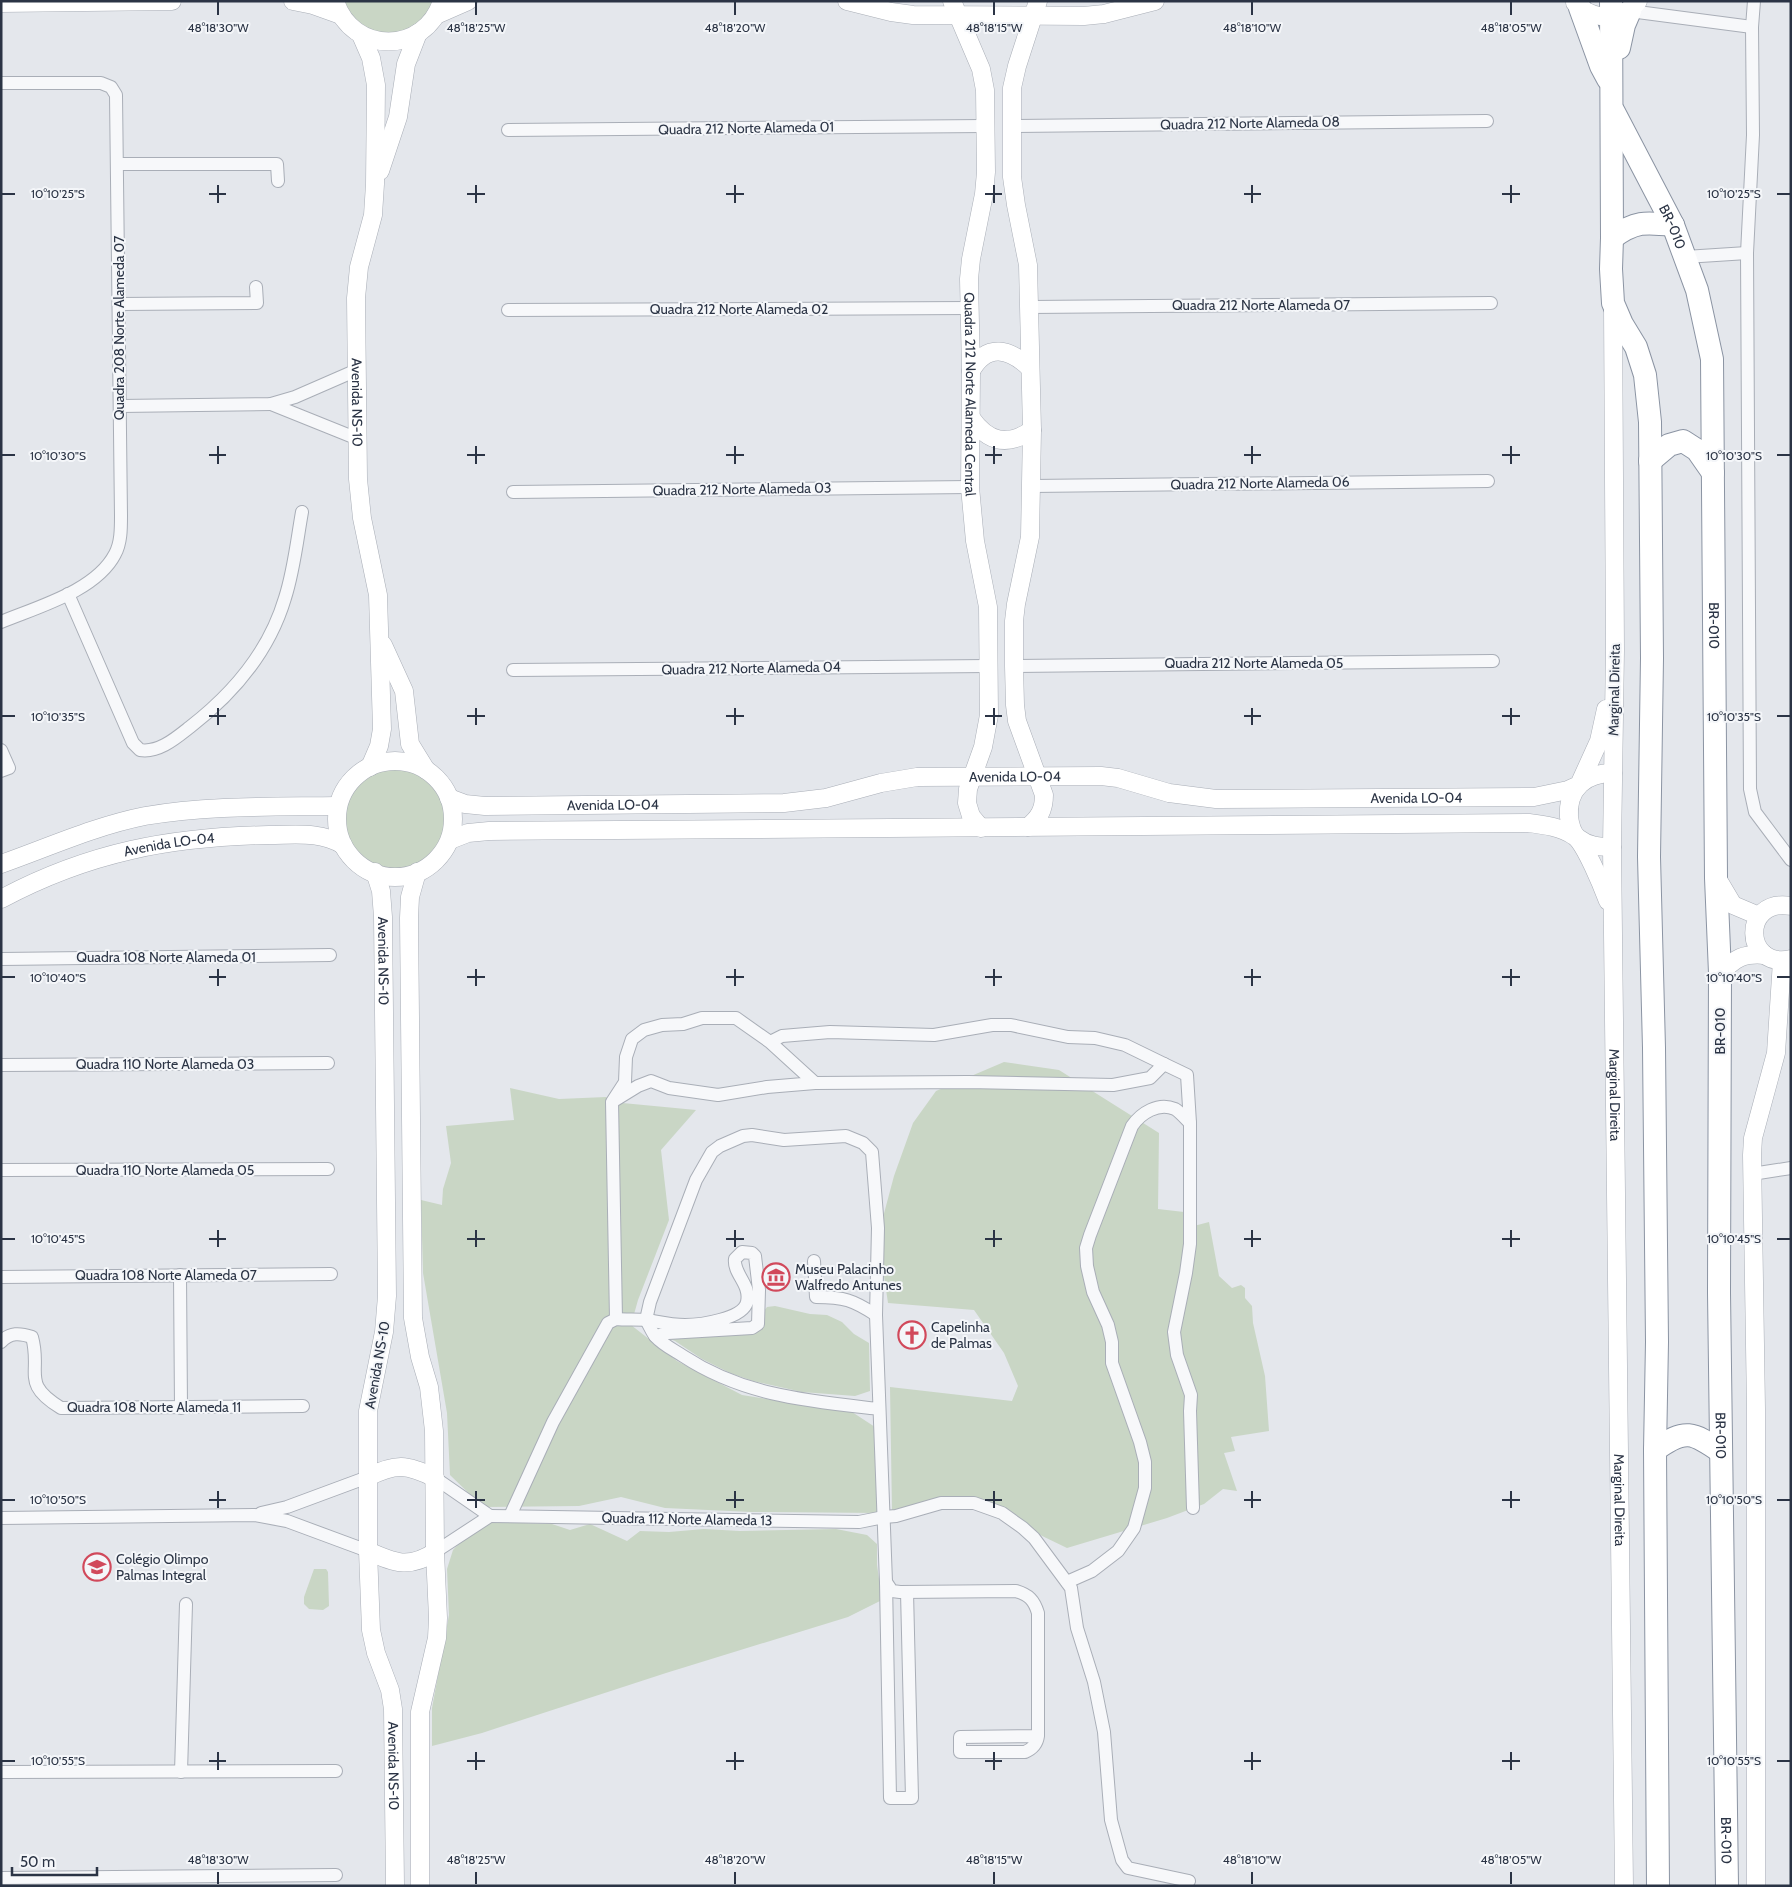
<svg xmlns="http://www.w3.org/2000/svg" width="1792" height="1887" font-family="Cabin,sans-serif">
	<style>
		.green { fill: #c9d6c5 }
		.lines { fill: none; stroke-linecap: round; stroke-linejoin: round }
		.street-casing { stroke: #a9aeb7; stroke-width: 14 }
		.secondary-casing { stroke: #a9aeb7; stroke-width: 19 }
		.highway-casing { stroke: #8b94a3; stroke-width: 24 }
		.street { stroke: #f7f8fa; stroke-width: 12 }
		.secondary { stroke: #fff; stroke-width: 18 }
		.highway { stroke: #fff; stroke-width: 22 }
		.ticks { fill: none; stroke: #2b3445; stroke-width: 2 }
		.labels { text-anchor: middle; stroke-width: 4; stroke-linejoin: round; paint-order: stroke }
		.street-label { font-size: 14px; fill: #2b3445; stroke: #f4f6f9 }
		.poi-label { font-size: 14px; fill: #2b3445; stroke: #f4f6f9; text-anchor: start }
		.ticks-label { font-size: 12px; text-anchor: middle; fill: #2b3445; stroke: #f4f6f9; stroke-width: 4; stroke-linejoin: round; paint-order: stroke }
	</style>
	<rect width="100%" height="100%" fill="#e4e7ec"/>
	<g class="green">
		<path d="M 344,1 L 433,1 C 430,7 427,14 423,18 C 404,39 369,37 351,15 C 348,11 346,6 344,1 Z"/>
		<circle cx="395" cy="819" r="51"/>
		<path d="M 1004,1062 L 1059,1070 L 1159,1133 L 1158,1209 L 1184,1212 L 1183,1227 L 1190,1227 L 1209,1222 L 1219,1276 L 1232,1288 L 1241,1285 L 1245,1288 L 1245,1298 L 1252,1306 L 1253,1323 L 1265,1376 L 1269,1431 L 1231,1437 L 1235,1451 L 1224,1453 L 1237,1491 L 1223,1489 L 1204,1504 L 1167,1518 L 1067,1548 L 974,1503 L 892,1512 L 890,1387 L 1012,1401 L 1018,1386 L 1004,1353 L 974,1310 L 888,1303 L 878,1236 L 894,1176 L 913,1123 L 936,1091 Z"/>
		<path d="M 510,1088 L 559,1099 L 606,1097 L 612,1102 L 696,1110 L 661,1150 L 669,1220 L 638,1300 L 631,1325 L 677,1361 L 742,1395 L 816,1407 L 849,1410 L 875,1427 L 882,1513 L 751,1512 L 665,1508 L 621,1497 L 579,1506 L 483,1507 L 450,1475 L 447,1413 L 423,1273 L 421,1200 L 442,1205 L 443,1189 L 451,1163 L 446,1126 L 514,1120 Z"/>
		<path d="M 775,1306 L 810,1314 L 827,1315 L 842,1322 L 854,1334 L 869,1343 L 870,1391 L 855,1396 L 802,1392 L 753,1381 L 730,1373 L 702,1359 L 675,1341 L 667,1338 L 748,1332 L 767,1307 Z"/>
		<path d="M 493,1522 L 552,1524 L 570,1530 L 590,1524 L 627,1541 L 640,1531 L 669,1532 L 704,1529 L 740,1531 L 836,1529 L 867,1535 L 877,1544 L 877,1565 L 882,1600 L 848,1617 L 666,1673 L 482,1733 L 432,1746 L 432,1708 L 449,1615 L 447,1569 L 453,1550 L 471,1530 L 482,1524 Z"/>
		<path d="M 314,1569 L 326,1569 L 328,1572 L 329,1606 L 323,1610 L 309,1609 L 304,1604 L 304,1597 Z"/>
	</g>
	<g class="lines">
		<g class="street-casing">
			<g id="street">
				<path d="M 1754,1 L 1752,27 L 1753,135 L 1747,253 L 1750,789 L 1755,812 L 1791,860"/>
				<path d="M 1630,11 L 1752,27"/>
				<path d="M 1,83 L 101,83 L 111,87 L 116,95 L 121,516 C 121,529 121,543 115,554 C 96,591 37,607 1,622"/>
				<path d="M 1012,126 L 1487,121"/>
				<path d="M 508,130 L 985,126"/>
				<path d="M 118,164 L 277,164 L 278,181"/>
				<path d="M 1685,257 L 1747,253"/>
				<path d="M 119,304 L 257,303 L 256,287"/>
				<path d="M 1030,307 L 1491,303"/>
				<path d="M 508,310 L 970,308"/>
				<path d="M 271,404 L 358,439"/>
				<path d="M 120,406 L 271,404 L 295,397 L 357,370"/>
				<path d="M 1032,486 L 1488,481"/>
				<path d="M 513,492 L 970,487"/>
				<path d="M 68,594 L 133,743 L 140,750 C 159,753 176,738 190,727 C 234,693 269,652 285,598 C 294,570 297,540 302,512"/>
				<path d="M 1014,666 L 1493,661"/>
				<path d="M 513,670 L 989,666"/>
				<path d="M 1,750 L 9,768 L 1,771"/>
				<path d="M 1,959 L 330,955"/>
				<path d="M 1164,1064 L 1187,1075 L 1190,1123 L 1190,1244 L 1186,1273 L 1174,1332 L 1177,1355 L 1191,1395 L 1190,1411 L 1193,1508"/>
				<path d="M 1,1065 L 328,1063"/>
				<path d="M 612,1102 L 625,1082 L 626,1057 L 632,1039 L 644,1030 L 662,1025 L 683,1024 L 702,1018 L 736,1018 L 770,1042 L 815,1083 L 968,1082 L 1113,1085 L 1150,1078 L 1164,1064 L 1125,1045 L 1095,1038 L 1068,1037 L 1011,1025 L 992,1025 L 934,1035 L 830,1032 L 782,1036 L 770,1042 L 815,1083 L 767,1087 L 718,1095 L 669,1088 L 651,1081 L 638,1086 L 612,1102 L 616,1319"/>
				<path d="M 1,1170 L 328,1169"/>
				<path d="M 1752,1174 L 1791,1168"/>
				<path d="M 814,1261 L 816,1297 C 844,1297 853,1300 876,1315"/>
				<path d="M 180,1275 L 181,1408"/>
				<path d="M 1,1277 L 331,1274"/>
				<path d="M 1,1342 C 10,1332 20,1333 32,1337 C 42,1373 20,1383 61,1408 L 303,1406"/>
				<path d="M 879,1409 C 808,1401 744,1396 683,1356 C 674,1350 663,1345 655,1336 C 652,1332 649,1325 646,1320 L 650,1302 L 696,1180 L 712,1152 L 720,1146 L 743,1136 L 752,1135 L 784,1140 L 846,1136 L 863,1143 L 872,1152 L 878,1228 L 876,1315 L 886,1582 L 892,1591 L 900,1592 L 1016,1591 C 1029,1595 1034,1600 1038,1613 L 1038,1736 C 1037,1744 1032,1749 1025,1752 L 960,1752 L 960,1737 L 1038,1736"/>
				<path d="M 435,1478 L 490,1516"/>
				<path d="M 261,1513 L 287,1507 L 368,1477"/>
				<path d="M 490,1516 L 859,1522 L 884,1517 L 896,1516 L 941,1503 L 974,1503 L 1002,1513 L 1023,1528 L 1034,1538 L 1071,1588 L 1077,1628 L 1094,1682 L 1104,1732 L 1111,1820 L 1122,1860 L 1128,1868 L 1189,1881"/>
				<path d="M 510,1516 L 553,1422 L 608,1323 L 616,1319 C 626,1320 636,1319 647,1320 C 659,1322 672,1325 685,1325 C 700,1325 743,1319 747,1302 C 751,1284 733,1274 735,1259 L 742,1252 L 752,1253 L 755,1256 L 759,1290 L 758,1324 L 752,1328 L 668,1333 L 655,1336"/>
				<path d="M 1,1518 L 254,1515 L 287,1521 L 368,1551"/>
				<path d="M 435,1552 L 490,1516"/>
				<path d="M 886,1582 L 890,1798 L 912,1798 L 907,1592"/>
				<path d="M 1067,1582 L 1092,1571 L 1118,1551 L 1134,1528 L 1145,1488 L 1145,1462 L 1140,1442 L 1112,1363 L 1112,1342 L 1108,1325 L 1093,1292 L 1087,1266 L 1086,1248 L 1090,1235 L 1132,1126 C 1141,1113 1158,1102 1175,1109 C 1180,1112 1186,1119 1190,1123"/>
				<path d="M 1,1772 L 336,1771"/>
				<path d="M 181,1772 L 186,1604"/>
				<path d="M 1,1878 L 336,1875"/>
			</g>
		</g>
		<g class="secondary-casing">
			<g id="secondary">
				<path d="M 293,1 L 313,5 L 341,15"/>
				<path d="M 335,1 C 352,55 425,55 442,1"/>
				<path d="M 847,1 L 891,12 L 913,15 L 1084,16 L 1104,14 L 1155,1"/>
				<path id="s1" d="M 952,1 L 981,69 L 985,90 L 986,172 L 984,194 L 971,259 L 969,279 L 971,371 L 970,487 L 975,541 L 988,607 L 989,715 L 983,747 L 968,789 L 967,803 L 971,816 L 981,828"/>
				<path d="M 1,3 L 172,1"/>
				<path d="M 1575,3 C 1593,21 1623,22 1638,1"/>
				<path d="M 436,15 L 468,1"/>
				<path id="s2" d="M 361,35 L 371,58 L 376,85 L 375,184 L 373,215 L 359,267 L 356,298 L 358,479 L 362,518 L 378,595 L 382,729 L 379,746 L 370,767"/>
				<path d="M 380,171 L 398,117 L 406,64 L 418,33"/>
				<path id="s3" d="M 1613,306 L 1615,650 L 1612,847 L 1624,1886"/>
				<path d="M 971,371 C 987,342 1010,349 1030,368"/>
				<path d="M 971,418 C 988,442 1007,447 1032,430"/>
				<path d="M 383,645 L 404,691 L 410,744 L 426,770"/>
				<circle cx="395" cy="819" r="58"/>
				<path id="s4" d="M 449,798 L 465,804 L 485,806 L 784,803 L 826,798 L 881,783 L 917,777 L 1101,776 L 1118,778 L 1169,793 L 1216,799 L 1534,797 L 1568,790 L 1579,785 L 1599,741 L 1606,709"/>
				<path d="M 1028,827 C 1039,818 1044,810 1044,795 L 1017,721 L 1015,705 L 1014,666 L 1014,621 L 1016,604 L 1030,537 L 1032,430 L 1028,265 L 1016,205 L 1012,177 L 1012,88 L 1017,66 L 1038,1"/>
				<path d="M 450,840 L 468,833 L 489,831 L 1529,823 C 1544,825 1561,827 1574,836 C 1585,843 1603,888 1608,901"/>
				<path d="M 1612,847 C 1599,847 1588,846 1578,838 C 1572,833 1570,824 1569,817 C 1567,788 1586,773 1613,773"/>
				<path d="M 1,864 C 49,847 95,826 145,816 C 209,805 274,807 338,806"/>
				<path id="s5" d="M 375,872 L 381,891 L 383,917 L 387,1296 L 384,1332 L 368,1411 L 368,1551 L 371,1630 L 376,1653 L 390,1690 L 393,1709 L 395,1886"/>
				<path d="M 417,872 L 410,897 L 409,918 L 413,1318 L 420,1357 L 429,1387 L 434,1431 L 435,1552 L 438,1618 L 437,1638 L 420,1712 L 420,1886"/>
				<path d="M 1717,878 L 1733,905 L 1759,916"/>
				<path id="s6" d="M 1,899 C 89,852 170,837 269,835 C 295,835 320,831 343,845"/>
				<path d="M 1791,906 C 1741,897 1743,970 1791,959"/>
				<path d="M 1720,973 C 1736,958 1743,953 1765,955"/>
				<path d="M 368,1477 C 396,1463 407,1464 435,1478"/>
				<path d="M 368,1551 C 394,1563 409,1569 435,1552"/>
				<path d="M 1756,1886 L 1756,1409 L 1752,1155 L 1753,1138 L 1776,1053 L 1782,961"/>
			</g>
		</g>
		<g class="highway-casing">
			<g id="highway">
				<path d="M 1611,1 L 1612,238 L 1611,269 L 1613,303 L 1622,324 L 1636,347 L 1645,375 L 1650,422 L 1652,658 L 1649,857 L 1654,1048 L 1657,1342 L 1655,1450 L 1658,1886"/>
				<path d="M 1580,8 L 1601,66 L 1608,79"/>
				<path d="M 1619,48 L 1624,25 L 1630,11"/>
				<path id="s7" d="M 1614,112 L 1673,225 L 1697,290 L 1712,359 L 1716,878 L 1720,973 L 1719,1293 L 1727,1886"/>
				<path d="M 1612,238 C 1635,221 1645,222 1673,225"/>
				<path d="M 1650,461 L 1669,445 L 1683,441 L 1697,450 L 1713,473"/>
				<path d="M 1655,1450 C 1685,1428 1693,1432 1721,1452"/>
			</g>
		</g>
		<use href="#street" class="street"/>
		<use href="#secondary" class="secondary"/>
		<use href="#highway" class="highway"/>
	</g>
	<path class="ticks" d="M 218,2 L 218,15M 476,2 L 476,15M 735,2 L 735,15M 994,2 L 994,15M 1252,2 L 1252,15M 1511,2 L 1511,15M 218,185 L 218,203M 476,185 L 476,203M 735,185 L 735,203M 994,185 L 994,203M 1252,185 L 1252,203M 1511,185 L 1511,203M 2,194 L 15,194M 209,194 L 226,194M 467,194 L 485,194M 726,194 L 744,194M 985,194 L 1002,194M 1244,194 L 1261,194M 1502,194 L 1520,194M 1777,194 L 1790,194M 218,446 L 218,464M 476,446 L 476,464M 735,446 L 735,464M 994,446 L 994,464M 1252,446 L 1252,464M 1511,446 L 1511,464M 2,455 L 15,455M 209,455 L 226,455M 467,455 L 485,455M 726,455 L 744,455M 985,455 L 1002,455M 1244,455 L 1261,455M 1502,455 L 1520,455M 1777,455 L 1790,455M 218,708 L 218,725M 476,708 L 476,725M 735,708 L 735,725M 994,708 L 994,725M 1252,708 L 1252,725M 1511,708 L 1511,725M 2,716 L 15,716M 209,716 L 226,716M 467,716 L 485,716M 726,716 L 744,716M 985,716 L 1002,716M 1244,716 L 1261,716M 1502,716 L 1520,716M 1777,716 L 1790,716M 218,969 L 218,986M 476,969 L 476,986M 735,969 L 735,986M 994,969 L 994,986M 1252,969 L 1252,986M 1511,969 L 1511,986M 2,977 L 15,977M 209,977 L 226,977M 467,977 L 485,977M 726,977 L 744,977M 985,977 L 1002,977M 1244,977 L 1261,977M 1502,977 L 1520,977M 1777,977 L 1790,977M 218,1230 L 218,1247M 476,1230 L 476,1247M 735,1230 L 735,1247M 994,1230 L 994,1247M 1252,1230 L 1252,1247M 1511,1230 L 1511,1247M 2,1239 L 15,1239M 209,1239 L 226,1239M 467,1239 L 485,1239M 726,1239 L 744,1239M 985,1239 L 1002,1239M 1244,1239 L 1261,1239M 1502,1239 L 1520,1239M 1777,1239 L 1790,1239M 218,1491 L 218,1508M 476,1491 L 476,1508M 735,1491 L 735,1508M 994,1491 L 994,1508M 1252,1491 L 1252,1508M 1511,1491 L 1511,1508M 2,1500 L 15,1500M 209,1500 L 226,1500M 467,1500 L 485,1500M 726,1500 L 744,1500M 985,1500 L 1002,1500M 1244,1500 L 1261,1500M 1502,1500 L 1520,1500M 1777,1500 L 1790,1500M 218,1752 L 218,1770M 476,1752 L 476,1770M 735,1752 L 735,1770M 994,1752 L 994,1770M 1252,1752 L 1252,1770M 1511,1752 L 1511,1770M 2,1761 L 15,1761M 209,1761 L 226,1761M 467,1761 L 485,1761M 726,1761 L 744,1761M 985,1761 L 1002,1761M 1244,1761 L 1261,1761M 1502,1761 L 1520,1761M 1777,1761 L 1790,1761M 218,1872 L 218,1884M 476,1872 L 476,1884M 735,1872 L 735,1884M 994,1872 L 994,1884M 1252,1872 L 1252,1884M 1511,1872 L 1511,1884"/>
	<defs>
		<g id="museum-ring" transform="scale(1.4375)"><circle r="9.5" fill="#f4f6f9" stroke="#d1495b" stroke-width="1.5"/><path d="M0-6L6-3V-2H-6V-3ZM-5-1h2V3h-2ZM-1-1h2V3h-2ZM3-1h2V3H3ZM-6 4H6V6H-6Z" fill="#d1495b"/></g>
		<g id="church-ring" transform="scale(1.4375)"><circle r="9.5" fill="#f4f6f9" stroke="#d1495b" stroke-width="1.5"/><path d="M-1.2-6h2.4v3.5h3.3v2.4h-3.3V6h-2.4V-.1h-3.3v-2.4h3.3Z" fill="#d1495b"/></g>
		<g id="school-ring" transform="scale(1.4375)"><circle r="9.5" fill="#f4f6f9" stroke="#d1495b" stroke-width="1.5"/><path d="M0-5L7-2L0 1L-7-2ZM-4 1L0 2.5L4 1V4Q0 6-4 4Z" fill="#d1495b"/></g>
	</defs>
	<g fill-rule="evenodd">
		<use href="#museum-ring" x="776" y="1277"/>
		<use href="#church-ring" x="912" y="1335"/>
		<use href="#school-ring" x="97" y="1567"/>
	</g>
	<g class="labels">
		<g class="street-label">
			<text transform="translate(1250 123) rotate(-1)" y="5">Quadra 212 Norte Alameda 08</text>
			<text transform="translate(746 128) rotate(-1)" y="5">Quadra 212 Norte Alameda 01</text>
			<text dy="5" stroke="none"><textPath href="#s7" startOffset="129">BR-010</textPath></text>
			<text x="1261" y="310">Quadra 212 Norte Alameda 07</text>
			<text x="739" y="314">Quadra 212 Norte Alameda 02</text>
			<text transform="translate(119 328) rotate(-90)" y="5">Quadra 208 Norte Alameda 07</text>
			<text dy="5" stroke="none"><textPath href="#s1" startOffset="401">Quadra 212 Norte Alameda Central</textPath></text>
			<text dy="5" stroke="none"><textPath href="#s2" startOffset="372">Avenida NS-10</textPath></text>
			<text transform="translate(1260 483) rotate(-1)" y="5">Quadra 212 Norte Alameda 06</text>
			<text transform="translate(742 489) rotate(-1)" y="5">Quadra 212 Norte Alameda 03</text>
			<text dy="5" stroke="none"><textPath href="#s7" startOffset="534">BR-010</textPath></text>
			<text x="1254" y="668">Quadra 212 Norte Alameda 05</text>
			<text transform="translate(751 668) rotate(-1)" y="5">Quadra 212 Norte Alameda 04</text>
			<text transform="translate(1614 690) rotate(-89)" y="5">Marginal Direita</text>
			<text dy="5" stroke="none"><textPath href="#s4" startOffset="570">Avenida LO-04</textPath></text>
			<text dy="5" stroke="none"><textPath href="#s4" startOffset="974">Avenida LO-04</textPath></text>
			<text dy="5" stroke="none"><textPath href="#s4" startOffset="165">Avenida LO-04</textPath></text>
			<text dy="5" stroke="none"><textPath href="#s6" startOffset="178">Avenida LO-04</textPath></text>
			<text x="166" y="962">Quadra 108 Norte Alameda 01</text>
			<text dy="5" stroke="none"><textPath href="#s5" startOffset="90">Avenida NS-10</textPath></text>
			<text transform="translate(1720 1031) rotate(-90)" y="5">BR-010</text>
			<text x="165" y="1069">Quadra 110 Norte Alameda 03</text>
			<text dy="5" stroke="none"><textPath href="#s3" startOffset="789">Marginal Direita</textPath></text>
			<text x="165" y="1175">Quadra 110 Norte Alameda 05</text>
			<text x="166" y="1280">Quadra 108 Norte Alameda 07</text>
			<text transform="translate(377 1365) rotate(-80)" y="5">Avenida NS-10</text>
			<text x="154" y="1412">Quadra 108 Norte Alameda 11</text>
			<text dy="5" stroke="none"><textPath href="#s7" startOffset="1344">BR-010</textPath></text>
			<text dy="5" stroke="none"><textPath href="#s3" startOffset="1194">Marginal Direita</textPath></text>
			<text transform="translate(687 1519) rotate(1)" y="5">Quadra 112 Norte Alameda 13</text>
			<text dy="5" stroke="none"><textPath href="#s5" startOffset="900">Avenida NS-10</textPath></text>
			<text dy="5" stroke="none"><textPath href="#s7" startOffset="1749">BR-010</textPath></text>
		</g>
		<g class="poi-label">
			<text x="795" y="1274">Museu Palacinho<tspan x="795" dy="16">Walfredo Antunes</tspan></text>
			<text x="931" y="1332">Capelinha<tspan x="931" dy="16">de Palmas</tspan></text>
			<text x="116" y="1564">Colégio Olimpo<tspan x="116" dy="16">Palmas Integral</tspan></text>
		</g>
	</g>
	<g class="ticks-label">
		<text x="218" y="32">48°18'30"W</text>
		<text x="476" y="32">48°18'25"W</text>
		<text x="735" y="32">48°18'20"W</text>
		<text x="994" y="32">48°18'15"W</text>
		<text x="1252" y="32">48°18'10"W</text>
		<text x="1511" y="32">48°18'05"W</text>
		<text x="58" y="198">10°10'25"S</text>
		<text x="1734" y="198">10°10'25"S</text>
		<text x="58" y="460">10°10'30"S</text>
		<text x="1734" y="460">10°10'30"S</text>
		<text x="58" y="721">10°10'35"S</text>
		<text x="1734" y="721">10°10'35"S</text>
		<text x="58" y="982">10°10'40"S</text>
		<text x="1734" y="982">10°10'40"S</text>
		<text x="58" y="1243">10°10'45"S</text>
		<text x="1734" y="1243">10°10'45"S</text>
		<text x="58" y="1504">10°10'50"S</text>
		<text x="1734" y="1504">10°10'50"S</text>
		<text x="58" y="1765">10°10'55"S</text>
		<text x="1734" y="1765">10°10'55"S</text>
		<text x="218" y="1864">48°18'30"W</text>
		<text x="476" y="1864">48°18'25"W</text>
		<text x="735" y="1864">48°18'20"W</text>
		<text x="994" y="1864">48°18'15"W</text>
		<text x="1252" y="1864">48°18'10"W</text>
		<text x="1511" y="1864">48°18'05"W</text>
	</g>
	<rect width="1792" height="1887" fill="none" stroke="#2b3445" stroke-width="5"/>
	<path d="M12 1867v8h85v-8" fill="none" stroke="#2b3445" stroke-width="2.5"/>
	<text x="20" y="1867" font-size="15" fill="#2b3445" stroke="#f4f6f9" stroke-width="4" paint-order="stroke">50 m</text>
</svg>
